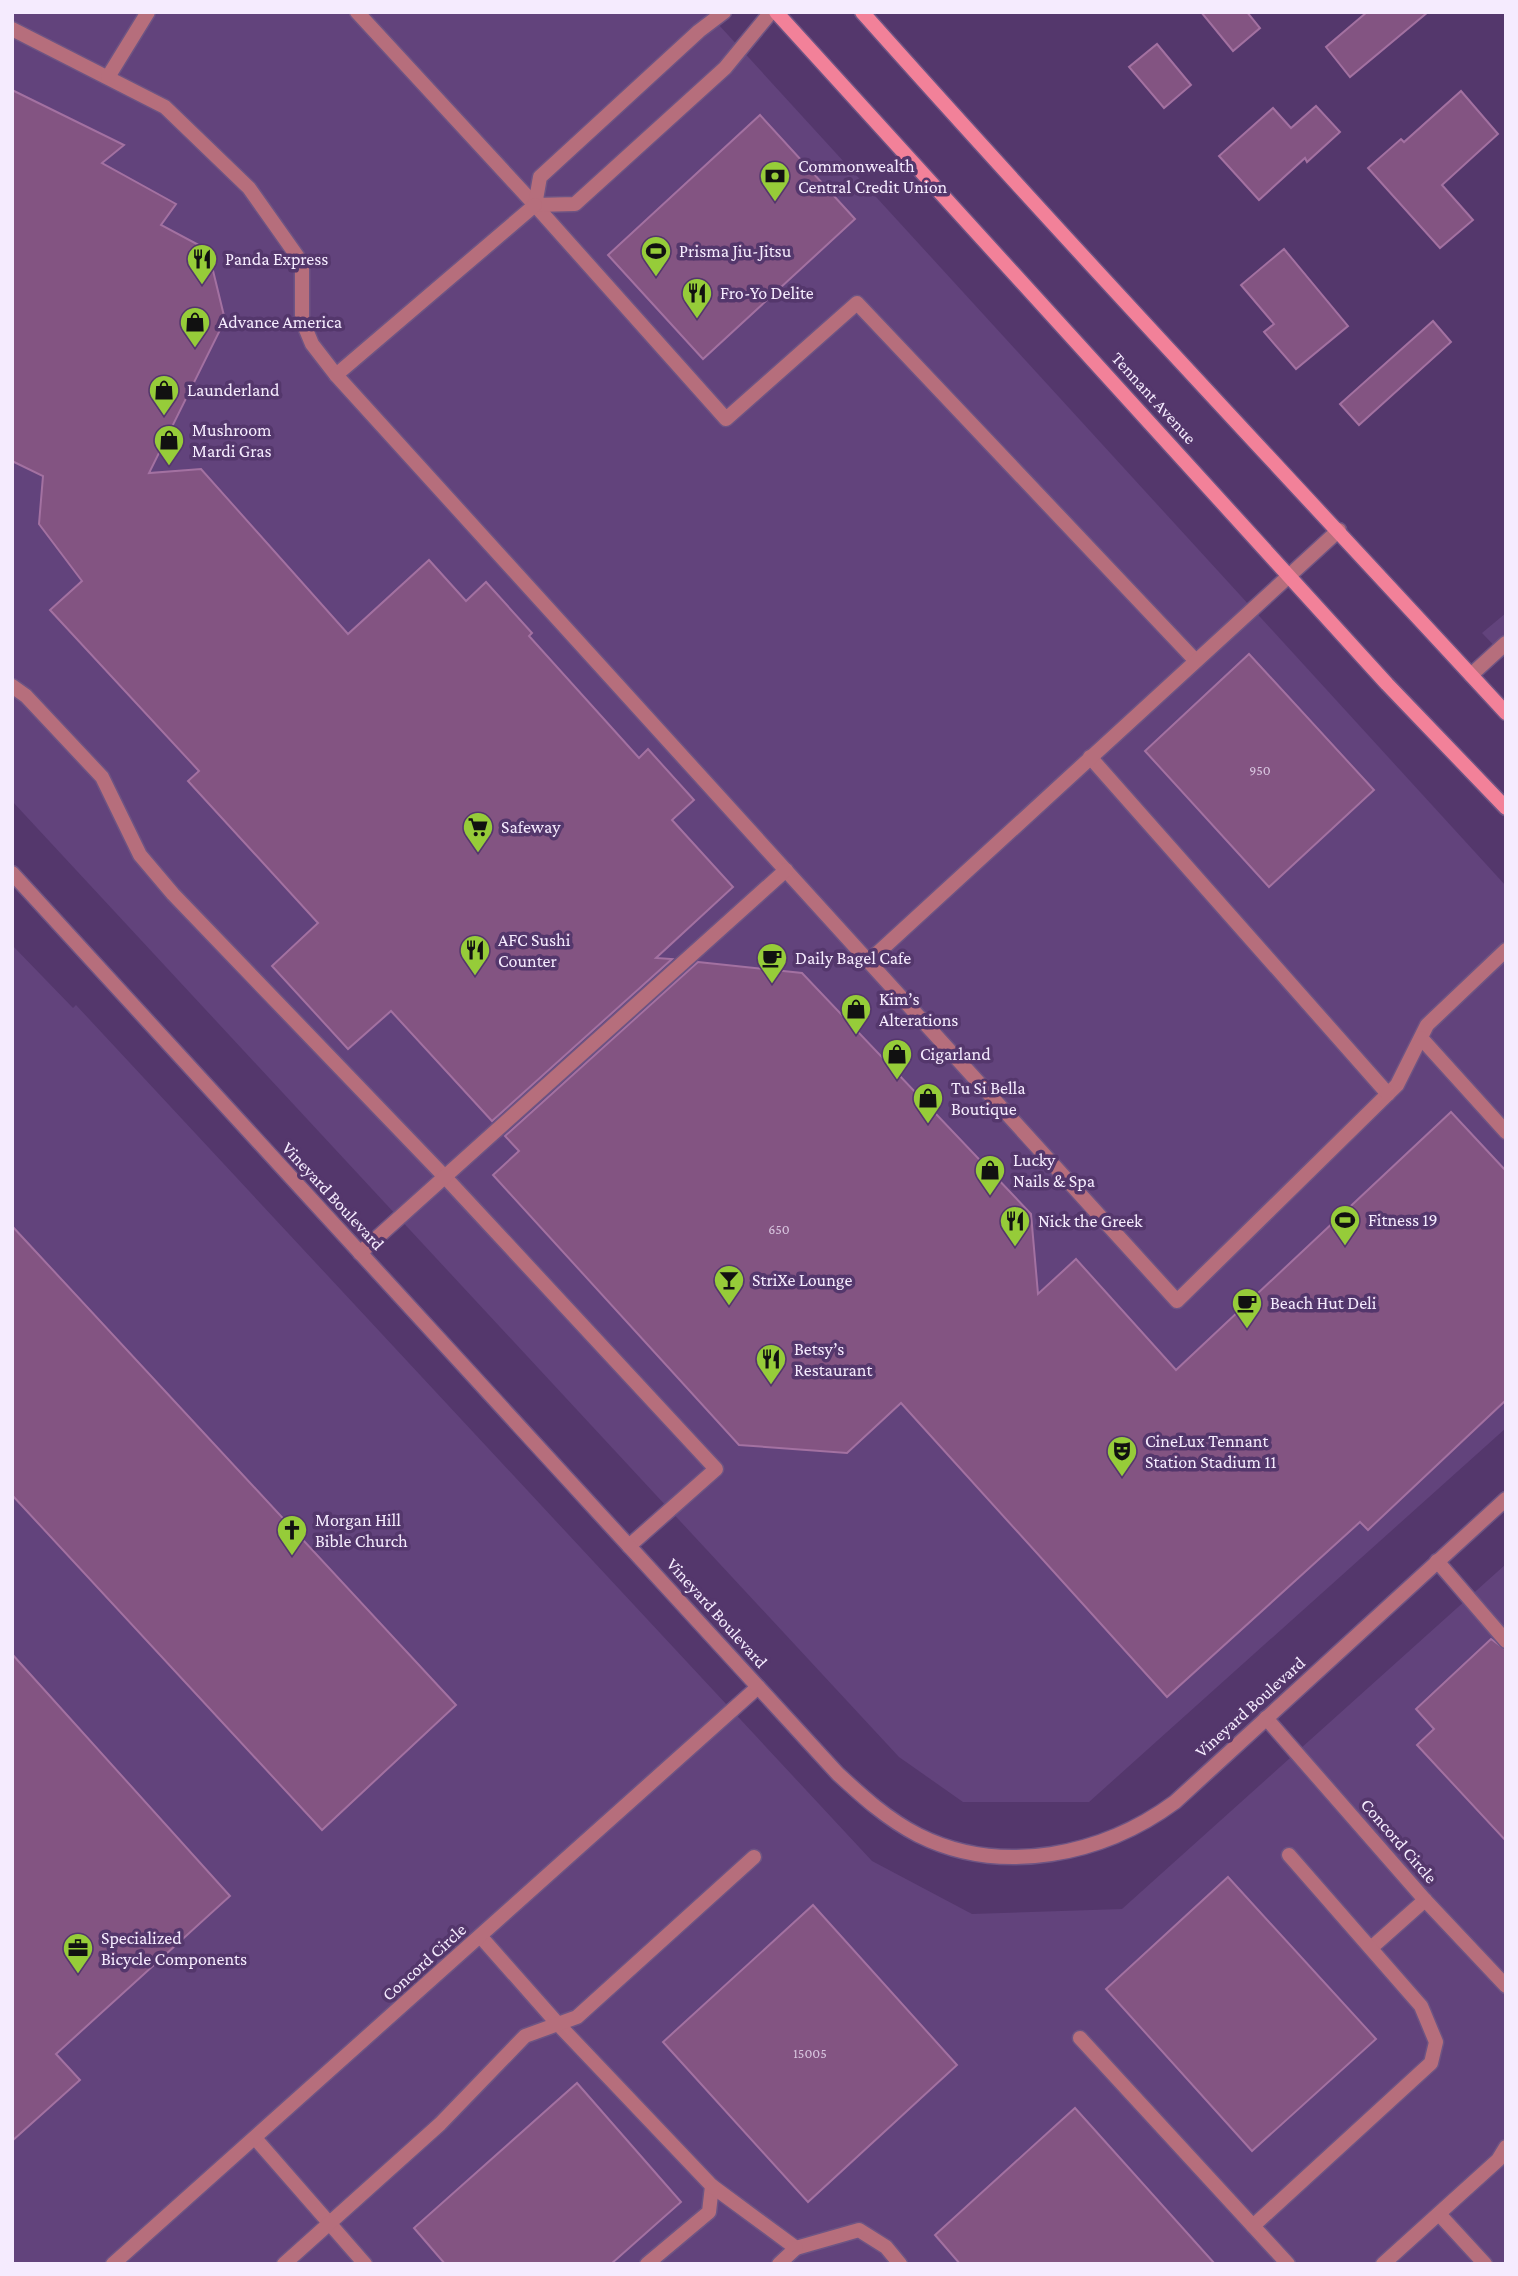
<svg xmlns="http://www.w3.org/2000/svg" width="1518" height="2276" font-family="'Crimson Pro',serif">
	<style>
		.built { fill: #62437c }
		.building { fill: #835482; stroke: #a371a1; stroke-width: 2 }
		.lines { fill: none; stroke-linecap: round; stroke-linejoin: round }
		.service-casing { stroke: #6e5483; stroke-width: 17 }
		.minor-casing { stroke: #6e5483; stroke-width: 17 }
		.tertiary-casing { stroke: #6e5483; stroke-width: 17 }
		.secondary-casing { stroke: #6e5483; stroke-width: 17 }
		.service { stroke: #b66e7c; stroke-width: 14 }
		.minor { stroke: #b66e7c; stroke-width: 14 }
		.tertiary { stroke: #b66e7c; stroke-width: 14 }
		.secondary { stroke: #f28199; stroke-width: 14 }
		.labels { text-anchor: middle; stroke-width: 7; stroke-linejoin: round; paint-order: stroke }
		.number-label { font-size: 14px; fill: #d8c5df }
		.poi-label { font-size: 18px; fill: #f5ebfe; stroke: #54376c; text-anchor: start }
		.street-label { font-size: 18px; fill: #f5ebfe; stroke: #54376c }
	</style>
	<rect width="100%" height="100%" fill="#54376c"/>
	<g class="built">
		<path d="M 12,12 L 707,12 L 1506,886 L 1506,1428 L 1089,1802 L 963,1802 L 899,1757 L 12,801 Z"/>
		<path d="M 1506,613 L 1506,658 L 1482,633 Z"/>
		<path d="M 12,945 L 73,1008 L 76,1005 L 872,1861 L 972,1914 L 1122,1909 L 1506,1564 L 1506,2264 L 12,2264 Z"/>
	</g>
	<g class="building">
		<path d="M 1201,12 L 1247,12 L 1260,28 L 1233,51 Z"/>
		<path d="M 1367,12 L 1428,12 L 1350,77 L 1326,47 Z"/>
		<path d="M 1157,44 L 1191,85 L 1164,108 L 1129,67 Z"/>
		<path d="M 12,90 L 124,145 L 102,163 L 176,204 L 161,225 L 208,250 L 225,320 L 149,473 L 201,469 L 348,634 L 429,560 L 466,601 L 486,582 L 532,633 L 529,636 L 639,758 L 648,749 L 694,800 L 672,820 L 733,887 L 656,958 L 672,959 L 492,1121 L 391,1011 L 348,1049 L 272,966 L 318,923 L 188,781 L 199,771 L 50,610 L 82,581 L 39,524 L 43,476 L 12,461 Z"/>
		<path d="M 1461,91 L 1498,134 L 1442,185 L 1473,220 L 1440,248 L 1368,168 L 1401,139 L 1404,142 Z"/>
		<path d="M 1316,106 L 1340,132 L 1307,162 L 1305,158 L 1259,200 L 1219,156 L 1273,108 L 1291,128 Z"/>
		<path d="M 760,115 L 855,219 L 703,359 L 608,255 Z"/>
		<path d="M 1284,249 L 1348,326 L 1296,369 L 1264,332 L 1274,324 L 1241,285 Z"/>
		<path d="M 1433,321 L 1451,342 L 1359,425 L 1340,404 Z"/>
		<path d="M 1249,654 L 1374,790 L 1269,887 L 1145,751 Z"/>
		<path d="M 698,962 L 802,973 L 1031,1214 L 1038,1294 L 1076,1259 L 1176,1370 L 1451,1112 L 1506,1171 L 1506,1400 L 1368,1530 L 1360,1522 L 1167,1697 L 901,1403 L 847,1453 L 739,1445 L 493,1175 L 519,1151 L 505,1136 Z"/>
		<path d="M 12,1226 L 456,1705 L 322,1830 L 12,1495 Z"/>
		<path d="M 1491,1639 L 1506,1650 L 1506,1841 L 1417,1745 L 1434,1729 L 1416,1709 Z"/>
		<path d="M 12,1654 L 230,1896 L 56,2054 L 80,2080 L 12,2141 Z"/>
		<path d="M 1228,1877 L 1376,2039 L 1252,2151 L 1106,1989 Z"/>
		<path d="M 813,1905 L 957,2065 L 808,2202 L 663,2042 Z"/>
		<path d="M 577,2083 L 681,2202 L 611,2264 L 445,2264 L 414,2228 Z"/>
		<path d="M 1075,2108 L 1215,2264 L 960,2264 L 935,2235 Z"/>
	</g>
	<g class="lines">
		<g class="service-casing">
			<g id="service">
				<path d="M 357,12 L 535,205 L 726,419 L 857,303 L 1195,660"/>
				<path d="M 724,12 L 699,31 L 540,177 L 535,205 L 575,204 L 725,68 L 771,12"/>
				<path d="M 12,29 L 165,107 L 249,188 L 302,263 L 302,320 L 312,344 L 336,375 L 1177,1301 L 1397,1085 L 1427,1025 L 1506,950"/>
				<path d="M 108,77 L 148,12"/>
				<path d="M 336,375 L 535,205"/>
				<path d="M 1471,675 L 1506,643"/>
				<path d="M 12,686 L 26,696 L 102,777 L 140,855 L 173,894 L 445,1177 L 716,1469 L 629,1546"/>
				<path d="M 1090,757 L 1388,1094"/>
				<path d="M 870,960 L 1339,530"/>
				<path d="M 1421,1038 L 1506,1132"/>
				<path d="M 360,1253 L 786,870"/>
				<path d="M 1437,1561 L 1506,1641"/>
				<path d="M 481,1937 L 557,2023 L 712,2186 L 709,2212 L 647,2264"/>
				<path d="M 1371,1948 L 1425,1900"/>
				<path d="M 1080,2038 L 1288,2264"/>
				<path d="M 255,2138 L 365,2264"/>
				<path d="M 712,2186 L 796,2248 L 859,2230 L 886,2247 L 900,2264"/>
				<path d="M 1439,2214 L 1485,2264"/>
				<path d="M 1253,2226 L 1431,2063 L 1436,2042 L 1421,2006 L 1289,1855"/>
				<path d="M 284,2264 L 440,2124 L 525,2036 L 577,2017 L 754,1857"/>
				<path d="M 779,2264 L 796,2248"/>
			</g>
		</g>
		<g class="minor-casing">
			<g id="minor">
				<path d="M 1266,1718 L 1425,1900 L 1506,1986"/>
				<path d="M 113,2264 L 758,1687"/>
				<path d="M 1383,2264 L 1498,2160 L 1506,2147"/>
			</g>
		</g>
		<g class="tertiary-casing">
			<path id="tertiary" d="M 12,873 L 838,1774 C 863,1797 887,1819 918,1835 C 1002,1877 1103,1855 1175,1802 L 1506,1499"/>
		</g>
		<g class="secondary-casing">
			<g id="secondary">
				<path d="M 776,12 L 1387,684 L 1506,808"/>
				<path d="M 862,12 C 1073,249 1291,480 1506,713"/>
			</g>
		</g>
		<use href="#service" class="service"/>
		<use href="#minor" class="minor"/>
		<use href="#tertiary" class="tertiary"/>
		<use href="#secondary" class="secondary"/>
	</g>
	<defs>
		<g id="bank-pin" transform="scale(1.575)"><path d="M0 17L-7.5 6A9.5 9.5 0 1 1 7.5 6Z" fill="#96cc39" stroke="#54376c"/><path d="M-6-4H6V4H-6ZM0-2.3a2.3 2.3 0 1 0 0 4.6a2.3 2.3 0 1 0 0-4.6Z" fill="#111"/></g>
		<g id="stadium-pin" transform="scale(1.575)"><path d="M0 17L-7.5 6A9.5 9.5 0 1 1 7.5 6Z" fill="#96cc39" stroke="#54376c"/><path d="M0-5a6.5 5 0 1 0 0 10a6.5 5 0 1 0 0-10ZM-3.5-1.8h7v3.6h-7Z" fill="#111"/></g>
		<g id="restaurant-pin" transform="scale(1.575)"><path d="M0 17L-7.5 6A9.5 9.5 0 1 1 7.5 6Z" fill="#96cc39" stroke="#54376c"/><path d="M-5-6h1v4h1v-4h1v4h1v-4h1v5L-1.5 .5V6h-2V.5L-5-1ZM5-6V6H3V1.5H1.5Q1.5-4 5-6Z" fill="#111"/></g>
		<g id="shop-pin" transform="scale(1.575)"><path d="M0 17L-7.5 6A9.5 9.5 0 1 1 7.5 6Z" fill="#96cc39" stroke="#54376c"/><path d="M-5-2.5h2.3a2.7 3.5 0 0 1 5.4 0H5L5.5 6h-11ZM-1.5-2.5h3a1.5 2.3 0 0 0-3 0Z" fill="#111"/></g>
		<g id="supermarket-pin" transform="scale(1.575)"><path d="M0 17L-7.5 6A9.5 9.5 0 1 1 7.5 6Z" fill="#96cc39" stroke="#54376c"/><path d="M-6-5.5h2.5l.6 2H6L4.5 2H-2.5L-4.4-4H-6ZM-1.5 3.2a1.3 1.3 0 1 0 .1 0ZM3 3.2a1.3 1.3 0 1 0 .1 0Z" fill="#111"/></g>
		<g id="cafe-pin" transform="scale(1.575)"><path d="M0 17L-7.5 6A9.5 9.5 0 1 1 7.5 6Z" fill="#96cc39" stroke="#54376c"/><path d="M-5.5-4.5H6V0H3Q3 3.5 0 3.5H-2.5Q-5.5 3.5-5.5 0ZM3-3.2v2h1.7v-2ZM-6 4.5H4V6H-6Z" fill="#111"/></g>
		<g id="bar-pin" transform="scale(1.575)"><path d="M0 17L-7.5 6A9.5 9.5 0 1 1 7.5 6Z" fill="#96cc39" stroke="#54376c"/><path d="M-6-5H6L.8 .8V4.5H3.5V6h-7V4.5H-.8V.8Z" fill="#111"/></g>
		<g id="theatre-pin" transform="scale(1.575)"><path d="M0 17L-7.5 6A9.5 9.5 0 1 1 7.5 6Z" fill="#96cc39" stroke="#54376c"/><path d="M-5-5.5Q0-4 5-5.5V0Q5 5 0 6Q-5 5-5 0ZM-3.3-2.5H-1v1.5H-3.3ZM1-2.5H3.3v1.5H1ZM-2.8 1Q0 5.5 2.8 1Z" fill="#111"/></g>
		<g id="church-pin" transform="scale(1.575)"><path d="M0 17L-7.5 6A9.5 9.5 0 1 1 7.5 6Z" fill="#96cc39" stroke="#54376c"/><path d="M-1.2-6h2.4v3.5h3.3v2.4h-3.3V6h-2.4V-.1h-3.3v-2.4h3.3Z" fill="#111"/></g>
		<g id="office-pin" transform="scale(1.575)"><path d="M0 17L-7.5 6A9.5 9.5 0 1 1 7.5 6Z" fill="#96cc39" stroke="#54376c"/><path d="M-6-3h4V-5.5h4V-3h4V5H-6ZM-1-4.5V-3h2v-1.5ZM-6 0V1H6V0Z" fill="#111"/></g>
	</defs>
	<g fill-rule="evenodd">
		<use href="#bank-pin" x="775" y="176"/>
		<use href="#stadium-pin" x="656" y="251"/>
		<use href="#restaurant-pin" x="202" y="259"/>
		<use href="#restaurant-pin" x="697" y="293"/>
		<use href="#shop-pin" x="195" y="322"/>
		<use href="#shop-pin" x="164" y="390"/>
		<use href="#shop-pin" x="169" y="440"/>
		<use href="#supermarket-pin" x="478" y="827"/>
		<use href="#restaurant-pin" x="475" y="950"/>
		<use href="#cafe-pin" x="772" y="958"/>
		<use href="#shop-pin" x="856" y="1009"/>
		<use href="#shop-pin" x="897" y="1054"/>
		<use href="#shop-pin" x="928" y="1098"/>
		<use href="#shop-pin" x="990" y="1170"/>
		<use href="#stadium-pin" x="1345" y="1220"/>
		<use href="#restaurant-pin" x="1015" y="1221"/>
		<use href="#bar-pin" x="729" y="1280"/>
		<use href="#cafe-pin" x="1247" y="1303"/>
		<use href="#restaurant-pin" x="771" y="1359"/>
		<use href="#theatre-pin" x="1122" y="1451"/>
		<use href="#church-pin" x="292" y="1530"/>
		<use href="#office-pin" x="78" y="1948"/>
	</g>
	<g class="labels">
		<g class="number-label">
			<text x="1260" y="775">950</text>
			<text x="779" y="1234">650</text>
			<text x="810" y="2058">15005</text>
		</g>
		<g class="poi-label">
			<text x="798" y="172">Commonwealth<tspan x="798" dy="21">Central Credit Union</tspan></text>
			<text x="679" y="257">Prisma Jiu-Jitsu</text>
			<text x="225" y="265">Panda Express</text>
			<text x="720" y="299">Fro-Yo Delite</text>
			<text x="218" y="328">Advance America</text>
			<text x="187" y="396">Launderland</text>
			<text x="192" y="436">Mushroom<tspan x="192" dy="21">Mardi Gras</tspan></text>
			<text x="501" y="833">Safeway</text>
			<text x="498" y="946">AFC Sushi<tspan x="498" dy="21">Counter</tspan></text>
			<text x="795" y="964">Daily Bagel Cafe</text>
			<text x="879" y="1005">Kim’s<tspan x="879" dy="21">Alterations</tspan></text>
			<text x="920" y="1060">Cigarland</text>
			<text x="951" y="1094">Tu Si Bella<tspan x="951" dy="21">Boutique</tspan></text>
			<text x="1013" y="1166">Lucky<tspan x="1013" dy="21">Nails &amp; Spa</tspan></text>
			<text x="1368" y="1226">Fitness 19</text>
			<text x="1038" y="1227">Nick the Greek</text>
			<text x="752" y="1286">StriXe Lounge</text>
			<text x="1270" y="1309">Beach Hut Deli</text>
			<text x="794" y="1355">Betsy’s<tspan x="794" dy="21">Restaurant</tspan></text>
			<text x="1145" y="1447">CineLux Tennant<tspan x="1145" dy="21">Station Stadium 11</tspan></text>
			<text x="315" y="1526">Morgan Hill<tspan x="315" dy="21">Bible Church</tspan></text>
			<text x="101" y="1944">Specialized<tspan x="101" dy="21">Bicycle Components</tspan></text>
		</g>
		<g class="street-label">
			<text transform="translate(1154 398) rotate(48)" y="6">Tennant Avenue</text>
			<text transform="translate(333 1196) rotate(47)" y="6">Vineyard Boulevard</text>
			<text transform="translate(717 1613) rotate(48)" y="6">Vineyard Boulevard</text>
			<text transform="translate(1250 1707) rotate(-42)" y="6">Vineyard Boulevard</text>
			<text transform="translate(1399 1841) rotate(49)" y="6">Concord Circle</text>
			<text transform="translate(424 1962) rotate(-42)" y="6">Concord Circle</text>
		</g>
	</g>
	<rect width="1518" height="2276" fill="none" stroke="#f5ebfe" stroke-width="28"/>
</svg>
